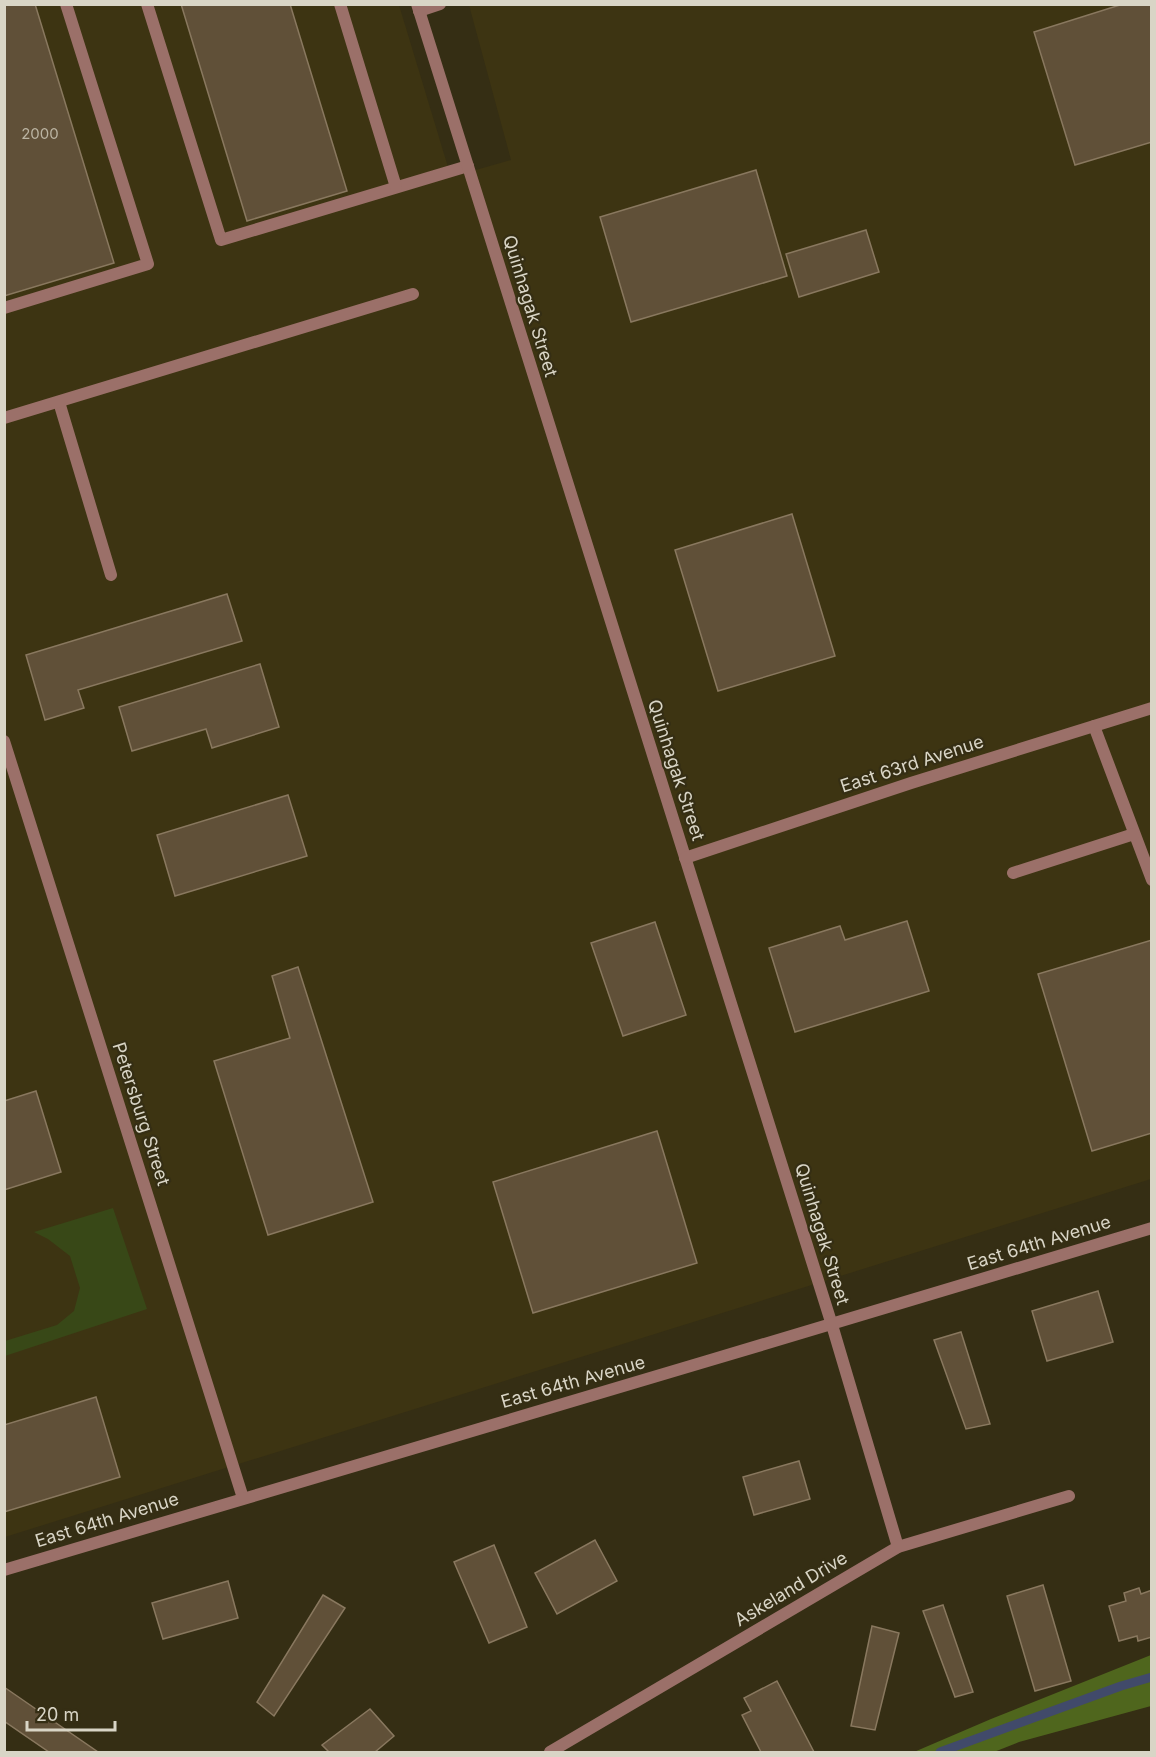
<svg xmlns="http://www.w3.org/2000/svg" width="1156" height="1757" font-family="Inter,sans-serif">
	<style>
		.built { fill: #3d3412 }
		.green { fill: #384817 }
		.forest { fill: #4f661d }
		.lines { fill: none; stroke-linecap: round; stroke-linejoin: round }
		.stream { stroke: #414a6a; stroke-width: 9 }
		.building { fill: #605038; stroke: #89785f; stroke-width: 1.5 }
		.service { stroke: #9b7069; stroke-width: 12 }
		.minor { stroke: #9b7069; stroke-width: 12 }
		.labels { text-anchor: middle; stroke-width: 4.5; stroke-linejoin: round; paint-order: stroke }
		.number-label { font-size: 15px; fill: #bbb4a2 }
		.street-label { font-size: 18px; fill: #d9d5c6; stroke: #352e14 }
	</style>
	<rect width="100%" height="100%" fill="#352e14"/>
	<path class="built" d="M 5,5 L 399,5 L 451,177 L 511,160 L 469,5 L 1151,5 L 1151,1179 L 5,1537 Z"/>
	<path class="green" d="M 113,1208 L 147,1309 L 5,1356 L 5,1341 L 57,1325 L 74,1311 L 80,1288 L 70,1256 L 48,1239 L 34,1232 Z"/>
	<path class="forest" d="M 1151,1655 L 1151,1706 L 1019,1742 L 994,1752 L 914,1752 L 991,1719 Z"/>
	<g class="lines">
		<path class="stream" d="M 940,1752 L 1121,1686 L 1152,1677"/>
	</g>
	<g class="building">
		<path d="M 4,4 L 35,4 L 114,263 L 4,296 Z"/>
		<path d="M 181,4 L 290,4 L 347,191 L 247,221 Z"/>
		<path d="M 1123,4 L 1152,4 L 1152,142 L 1075,165 L 1034,32 Z"/>
		<path d="M 756,170 L 787,276 L 631,322 L 600,217 Z"/>
		<path d="M 866,230 L 879,272 L 799,297 L 786,254 Z"/>
		<path d="M 792,514 L 835,656 L 718,691 L 675,550 Z"/>
		<path d="M 227,594 L 242,641 L 78,690 L 84,708 L 45,720 L 26,655 Z"/>
		<path d="M 260,664 L 279,727 L 212,748 L 206,729 L 132,751 L 119,707 Z"/>
		<path d="M 288,795 L 307,856 L 175,896 L 157,835 Z"/>
		<path d="M 907,921 L 929,991 L 795,1032 L 769,948 L 840,926 L 845,940 Z"/>
		<path d="M 655,922 L 686,1015 L 623,1036 L 591,943 Z"/>
		<path d="M 1152,940 L 1152,1133 L 1092,1151 L 1038,974 Z"/>
		<path d="M 298,967 L 373,1202 L 268,1235 L 214,1061 L 290,1038 L 272,976 Z"/>
		<path d="M 36,1091 L 61,1172 L 4,1190 L 4,1101 Z"/>
		<path d="M 657,1131 L 697,1263 L 533,1313 L 493,1182 Z"/>
		<path d="M 1098,1291 L 1113,1342 L 1047,1361 L 1032,1311 Z"/>
		<path d="M 961,1332 L 990,1424 L 966,1429 L 934,1340 Z"/>
		<path d="M 96,1397 L 120,1477 L 4,1512 L 4,1425 Z"/>
		<path d="M 799,1461 L 810,1499 L 754,1515 L 743,1477 Z"/>
		<path d="M 595,1540 L 617,1581 L 557,1614 L 535,1573 Z"/>
		<path d="M 494,1545 L 527,1627 L 489,1643 L 454,1562 Z"/>
		<path d="M 228,1581 L 238,1618 L 163,1639 L 152,1603 Z"/>
		<path d="M 1043,1585 L 1071,1681 L 1035,1691 L 1007,1596 Z"/>
		<path d="M 1139,1588 L 1141,1594 L 1152,1590 L 1152,1637 L 1138,1641 L 1137,1636 L 1119,1641 L 1109,1606 L 1126,1601 L 1124,1593 Z"/>
		<path d="M 323,1595 L 345,1608 L 274,1716 L 257,1702 Z"/>
		<path d="M 943,1605 L 973,1692 L 955,1697 L 923,1611 Z"/>
		<path d="M 872,1626 L 899,1633 L 875,1730 L 851,1726 Z"/>
		<path d="M 777,1681 L 814,1752 L 761,1752 L 742,1715 L 751,1711 L 744,1698 Z"/>
		<path d="M 4,1687 L 98,1752 L 49,1752 L 4,1721 Z"/>
		<path d="M 370,1709 L 394,1736 L 375,1752 L 329,1752 L 322,1745 Z"/>
	</g>
	<g class="lines">
		<g class="service">
			<path d="M 147,4 L 221,240 L 468,166"/>
			<path d="M 340,4 L 396,187"/>
			<path d="M 419,11 L 440,4"/>
			<path d="M 4,308 L 148,264 L 66,4"/>
			<path d="M 59,402 L 111,575"/>
			<path d="M 4,418 L 413,294"/>
			<path d="M 1094,726 L 1152,880"/>
			<path d="M 1013,873 L 1134,834"/>
		</g>
		<g class="minor">
			<path d="M 417,4 L 832,1325 L 898,1547"/>
			<path d="M 4,741 L 243,1498"/>
			<path d="M 685,858 L 911,783 L 1152,708"/>
			<path d="M 4,1570 C 386,1455 770,1344 1152,1228"/>
			<path d="M 550,1752 L 898,1547 L 1069,1496"/>
		</g>
	</g>
	<g class="labels">
		<g class="number-label">
			<text x="40" y="139">2000</text>
		</g>
		<g class="street-label">
			<text transform="translate(530 306) rotate(73)" y="6">Quinhagak Street</text>
			<text transform="translate(912 764) rotate(-18)" y="6">East 63rd Avenue</text>
			<text transform="translate(676 770) rotate(72)" y="6">Quinhagak Street</text>
			<text transform="translate(141 1114) rotate(72)" y="6">Petersburg Street</text>
			<text transform="translate(822 1234) rotate(73)" y="6">Quinhagak Street</text>
			<text transform="translate(1039 1243) rotate(-17)" y="6">East 64th Avenue</text>
			<text transform="translate(573 1382) rotate(-16)" y="6">East 64th Avenue</text>
			<text transform="translate(107 1520) rotate(-17)" y="6">East 64th Avenue</text>
			<text transform="translate(791 1589) rotate(-31)" y="6">Askeland Drive</text>
		</g>
	</g>
	<rect width="1156" height="1757" fill="none" stroke="#d9d5c6" stroke-width="12"/>
	<path d="M27 1721v9h88v-9" fill="none" stroke="#d9d5c6" stroke-width="3"/>
	<text x="36" y="1721" font-size="18" fill="#d9d5c6" stroke="#352e14" stroke-width="4.5" paint-order="stroke">20 m</text>
</svg>
